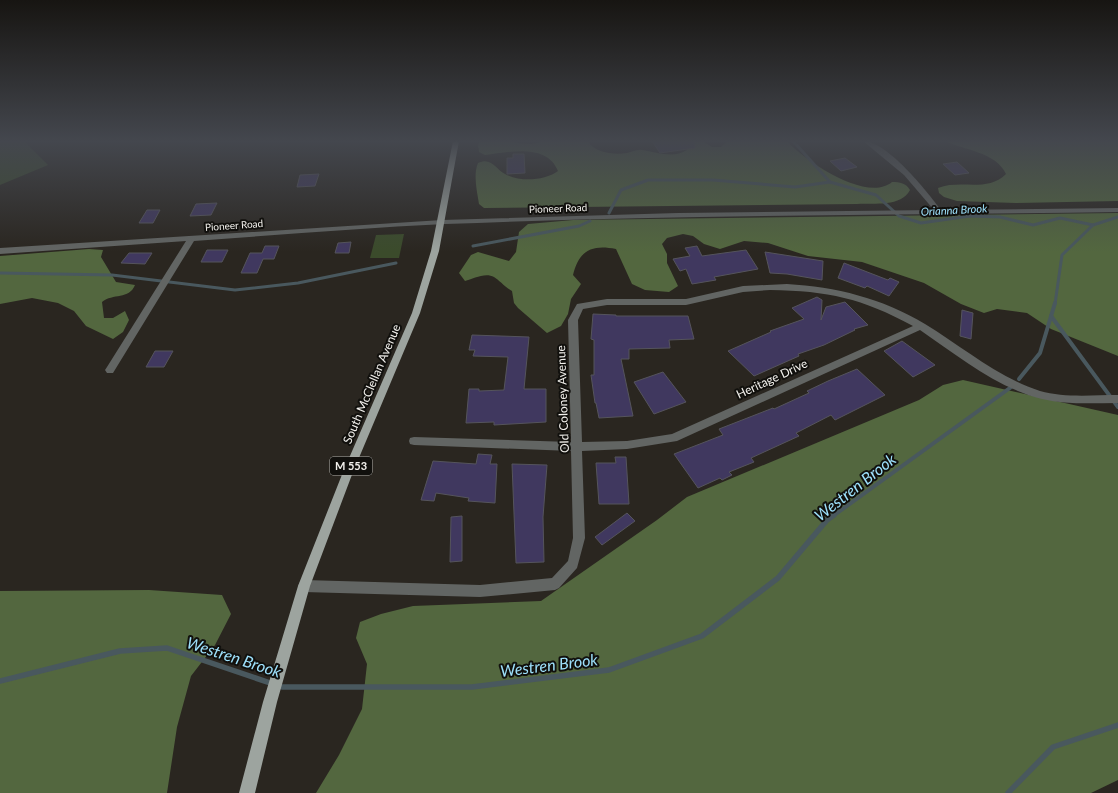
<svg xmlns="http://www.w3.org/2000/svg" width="1118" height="793" font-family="Lato,sans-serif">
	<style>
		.green { fill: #3b4b2b }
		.forest { fill: #53673f }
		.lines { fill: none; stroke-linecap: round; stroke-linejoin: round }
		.stream-far2 { stroke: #49585e; stroke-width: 3 }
		.stream-far1 { stroke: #49585e; stroke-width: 4 }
		.stream { stroke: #49585e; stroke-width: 5.5 }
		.building { fill: #40385f; stroke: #55545c }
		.minor { fill: #626563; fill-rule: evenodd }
		.major { fill: #9da49f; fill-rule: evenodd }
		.labels { text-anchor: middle; stroke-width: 4; stroke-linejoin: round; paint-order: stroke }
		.far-street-label { font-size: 10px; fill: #f3f1ed; stroke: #11100d }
		.far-water-label { font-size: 11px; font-style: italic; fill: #9ee1fc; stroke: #11100d }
		.shield { fill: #11100d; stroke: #afaeaa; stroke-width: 1 }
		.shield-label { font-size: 11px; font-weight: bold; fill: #f3f1ed }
		.street-label { font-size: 12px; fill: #f3f1ed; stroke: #11100d }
		.near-water-label { font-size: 16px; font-style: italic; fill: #9ee1fc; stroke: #11100d }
	</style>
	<rect width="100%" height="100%" fill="#2a2620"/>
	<g class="green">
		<path d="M 0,141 L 24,141 L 48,165 L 0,185 Z"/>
		<path d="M 404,234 L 399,258 L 370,258 L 376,235 Z"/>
	</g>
	<g class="forest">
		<path d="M 480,141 C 489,141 497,141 506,141 C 519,142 530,147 543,141 L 590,141 L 589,143 C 597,153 614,155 627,153 C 632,152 637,149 642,150 C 657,152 673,159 687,150 L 684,141 L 702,141 L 712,147 L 721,147 L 728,141 L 787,141 C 805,161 867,203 892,182 C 900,182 906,183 910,190 C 901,207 875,203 857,204 L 484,208 L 479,204 C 477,191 473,175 478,163 C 492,157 495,169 505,174 C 520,182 544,181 558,171 C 547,143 509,152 485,155 L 479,152 L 478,145 Z"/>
		<path d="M 944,141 L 1118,141 L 1118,201 L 1016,203 L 957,201 L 944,197 L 939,193 L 938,188 C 961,179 987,193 1006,174 C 996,152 964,150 944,141 Z"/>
		<path d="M 1118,213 L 1118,356 L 1051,329 L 1027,313 L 997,309 L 984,313 L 961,304 L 924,283 L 862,262 L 808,256 L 768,243 L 744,241 L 720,249 L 704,244 L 693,236 L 683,234 L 667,238 L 662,244 L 667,254 L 667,263 L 678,286 L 669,292 L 645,290 L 632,284 L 616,249 C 591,244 579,251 573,275 L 581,284 L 571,299 L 568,314 L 561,326 L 547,333 L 518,308 L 514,303 L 512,291 C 505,287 499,280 494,277 C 485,272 473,279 465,281 L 459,273 L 471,255 L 478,252 L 509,261 L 516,252 L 519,232 L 528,224 L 573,220 Z"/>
		<path d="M 89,249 L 103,250 L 101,257 L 116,282 L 135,285 C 129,300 113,293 102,302 L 104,318 L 113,318 L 125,311 L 129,320 L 123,332 L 113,339 L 86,326 L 74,311 L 58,303 L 32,298 L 0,304 L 0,256 Z"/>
		<path d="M 963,380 L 1118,415 L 1118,780 L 1091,793 L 316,793 L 339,755 L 362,709 L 367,664 L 356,638 L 360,622 L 381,614 L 413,606 L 541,601 L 657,520 L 687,497 L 919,400 L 943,385 Z"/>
		<path d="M 149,590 L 222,595 L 231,614 L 215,645 L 191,676 L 177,727 L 167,793 L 0,793 L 0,591 Z"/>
	</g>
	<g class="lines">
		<g class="stream-far2">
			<path d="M 793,141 L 830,182 L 876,195 L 899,216 L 921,223 L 970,216 L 1000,217 L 1033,225 L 1060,218 L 1093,225 L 1118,217"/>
			<path d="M 609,213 L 621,190 L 648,180 L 713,180 L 795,187 L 830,182"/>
			<path d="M 473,246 L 579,226 L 590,221"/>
			<path d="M 0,273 L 112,275 L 235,290 L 298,283 L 396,263"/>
			<path d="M 1055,304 L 1062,255 L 1093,225"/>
		</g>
		<g class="stream-far1">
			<path d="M 1051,316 L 1118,407"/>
			<path d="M 1019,379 L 1040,353 L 1055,303"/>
			<path d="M 833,516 L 1014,385"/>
		</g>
		<g class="stream">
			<path d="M 0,681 L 120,651 L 167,648 L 282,687 L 472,687 L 609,670 L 702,636 L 778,578 L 827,520 L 834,515"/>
			<path d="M 1008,793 L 1053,747 L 1118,725"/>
		</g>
	</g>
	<g class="building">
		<path d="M 652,141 L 695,141 L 695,148 L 660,153 Z"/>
		<path d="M 513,154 L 524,154 L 525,173 L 507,174 L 507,158 L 513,158 Z"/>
		<path d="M 845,158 L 857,167 L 841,171 L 830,161 Z"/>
		<path d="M 957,162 L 969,173 L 955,175 L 943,164 Z"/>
		<path d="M 319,174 L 315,186 L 297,187 L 300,175 Z"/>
		<path d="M 217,203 L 211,215 L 190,216 L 196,204 Z"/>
		<path d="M 147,210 L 160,210 L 153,223 L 139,223 Z"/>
		<path d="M 351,242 L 349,253 L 335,253 L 338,243 Z"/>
		<path d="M 265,246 L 279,246 L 274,259 L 263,259 L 257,273 L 241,273 L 250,253 L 262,253 Z"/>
		<path d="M 697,246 L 702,256 L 746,250 L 758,269 L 714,277 L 716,280 L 692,284 L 686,269 L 680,271 L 673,259 L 690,256 L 685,248 Z"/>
		<path d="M 207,250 L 228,250 L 222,262 L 201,262 Z"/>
		<path d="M 765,252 L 823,261 L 822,280 L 787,274 L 770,273 Z"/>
		<path d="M 129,253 L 152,253 L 145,264 L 121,263 Z"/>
		<path d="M 844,263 L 888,280 L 890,278 L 899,282 L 889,296 L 867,286 L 865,288 L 838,278 Z"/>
		<path d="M 817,297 L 822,300 L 821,320 L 826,307 L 845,302 L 868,325 L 854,329 L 855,330 L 824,345 L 798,354 L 799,356 L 754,376 L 728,351 L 771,332 L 770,331 L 804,319 L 792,308 Z"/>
		<path d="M 962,310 L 973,313 L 971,339 L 960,336 Z"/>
		<path d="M 593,314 L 616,315 L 616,316 L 688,316 L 694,339 L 669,340 L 670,348 L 629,349 L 629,359 L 621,359 L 633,416 L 599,418 L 596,403 L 595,403 L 591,375 L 594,375 L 594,340 L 591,339 Z"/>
		<path d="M 472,335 L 529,337 L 524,389 L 546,389 L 546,422 L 494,425 L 494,422 L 466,423 L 469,389 L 479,389 L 479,391 L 504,390 L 508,357 L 473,356 L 475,350 L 469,350 Z"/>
		<path d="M 902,341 L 935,365 L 913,377 L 884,351 Z"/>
		<path d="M 155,351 L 173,351 L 164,367 L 146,367 Z"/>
		<path d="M 857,369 L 885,395 L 835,420 L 831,415 L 796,433 L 799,436 L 751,458 L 754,462 L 729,472 L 732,475 L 722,480 L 720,478 L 698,488 L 674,454 L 723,435 L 719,429 L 773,408 L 774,409 L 809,393 L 807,391 L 828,381 Z"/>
		<path d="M 663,372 L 686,402 L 654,414 L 634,382 Z"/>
		<path d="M 478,454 L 492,455 L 490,464 L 497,464 L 495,503 L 468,501 L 469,498 L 436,493 L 434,501 L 421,500 L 433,461 L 476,464 Z"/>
		<path d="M 615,457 L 626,457 L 629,504 L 599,504 L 596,463 L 616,463 Z"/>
		<path d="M 512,464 L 547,465 L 543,517 L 544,562 L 516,563 Z"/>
		<path d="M 627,513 L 635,521 L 602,545 L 595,537 Z"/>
		<path d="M 462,516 L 462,561 L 450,562 L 451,517 Z"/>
	</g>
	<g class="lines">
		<g class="minor">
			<path d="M 863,141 C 887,141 927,191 941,210 L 1118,208 L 1118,212 C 894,215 669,215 445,224 C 361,228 278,235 194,241 L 113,373 L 107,373 L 105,370 L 107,367 L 186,241 L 0,254 L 0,248 L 442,220 L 678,213 L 934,210 L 904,175 Z"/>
			<path d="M 787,284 C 836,287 882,298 925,324 C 963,347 997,377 1040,391 C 1064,398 1093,395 1118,395 L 1118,403 C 1093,403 1067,405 1042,399 C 997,388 958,356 920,330 L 677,441 L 627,449 L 582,451 L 585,538 L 577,568 L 559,588 L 555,590 L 480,597 L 304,592 L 300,590 L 298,586 L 300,582 L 304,580 L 480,585 L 552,578 L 568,561 L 573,538 L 571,451 L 414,445 L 410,444 L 409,441 L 410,438 L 414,437 L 571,442 L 568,320 L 577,304 L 607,299 L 686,299 L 743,286 ZM 770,290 C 829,291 861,298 913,326 L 672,434 L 627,441 L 582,442 L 578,320 L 583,309 L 607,305 L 686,305 L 743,292 Z"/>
		</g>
		<path class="major" d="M 453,141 L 459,141 L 439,251 L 420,313 L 353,472 L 310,586 L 277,702 L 255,793 L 239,793 L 263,702 L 298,586 L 343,472 L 412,313 L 431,251 Z"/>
	</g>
	<linearGradient id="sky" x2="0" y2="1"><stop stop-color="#171512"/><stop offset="0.56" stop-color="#44474e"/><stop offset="1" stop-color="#44474e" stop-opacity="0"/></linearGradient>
	<rect width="1118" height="252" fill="url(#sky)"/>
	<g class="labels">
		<g class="far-street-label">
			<text transform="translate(558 208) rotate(-2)" y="4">Pioneer Road</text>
			<text transform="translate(234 225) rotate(-4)" y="4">Pioneer Road</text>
		</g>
		<g class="far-water-label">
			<text transform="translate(954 210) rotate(-3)" y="4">Orianna Brook</text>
		</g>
		<rect class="shield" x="330" y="457" width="42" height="18" rx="3"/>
		<g class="shield-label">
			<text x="351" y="470">M 553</text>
		</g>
		<g class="street-label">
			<text transform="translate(772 379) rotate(-25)" y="4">Heritage Drive</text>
			<text transform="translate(372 384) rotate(-67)" y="4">South McClellan Avenue</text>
			<text transform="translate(563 399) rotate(-92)" y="4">Old Coloney Avenue</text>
		</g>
		<g class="near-water-label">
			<text transform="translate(855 487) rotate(-38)" y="6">Westren Brook</text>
			<text transform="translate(234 657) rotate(18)" y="6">Westren Brook</text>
			<text transform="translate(549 665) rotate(-7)" y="6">Westren Brook</text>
		</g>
	</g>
</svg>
